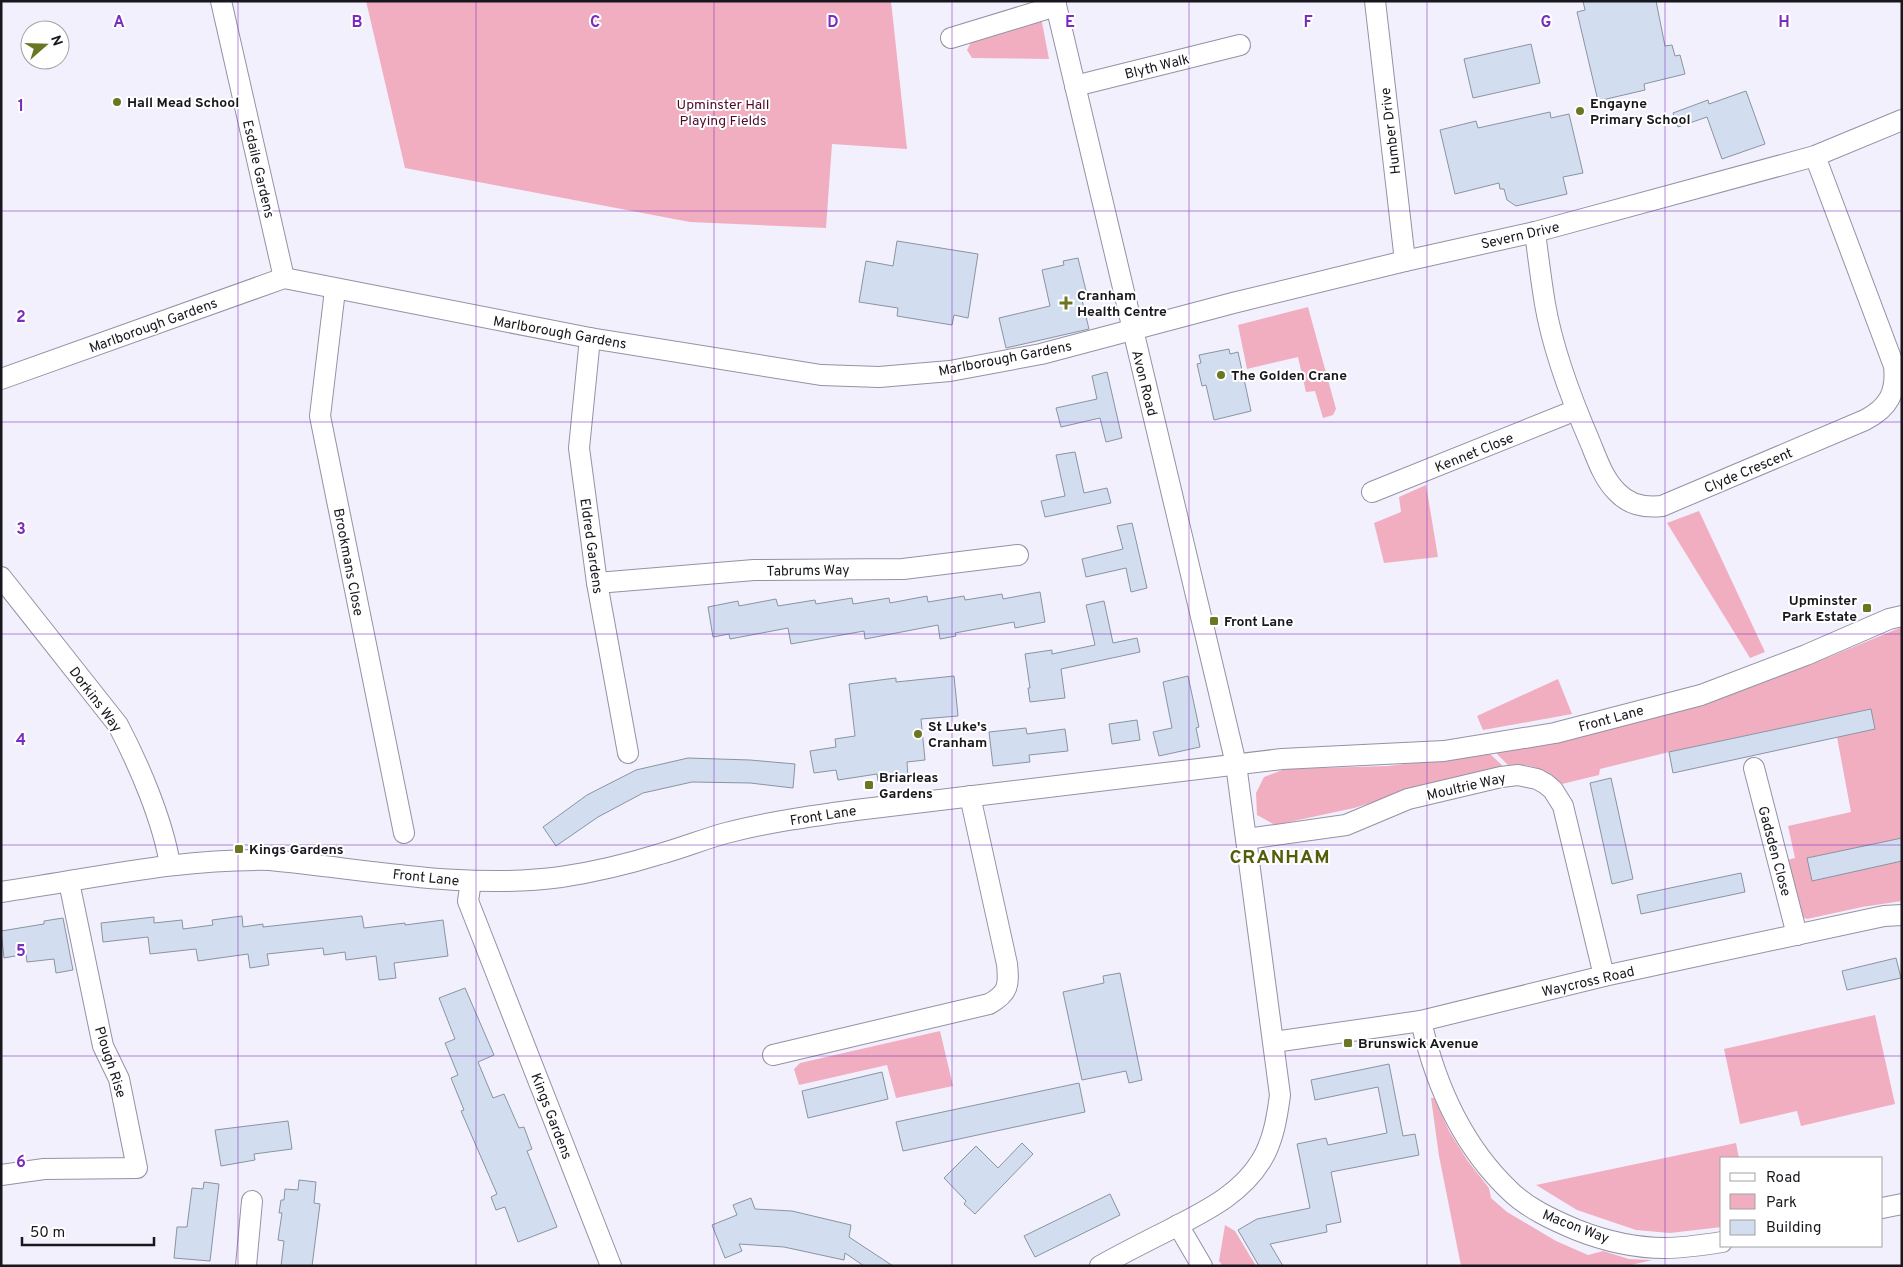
<svg xmlns="http://www.w3.org/2000/svg" width="1903" height="1267" font-family="Overpass,sans-serif">
	<style>
		.green { fill: #f1aec1 }
		.building { fill: #d2deef; stroke: #8994a3 }
		.lines { fill: none; stroke-linecap: round; stroke-linejoin: round }
		.street-casing { stroke: #9492a4; stroke-width: 22 }
		.street { stroke: #fff; stroke-width: 20 }
		.grid { fill: none; stroke: #7b2cbf; stroke-width: 1; stroke-opacity: 0.55 }
		.poi-dot { fill: #6a7622; stroke: #fff; stroke-width: 2 }
		.labels { text-anchor: middle; stroke-width: 4; stroke-linejoin: round; paint-order: stroke }
		.street-label { font-size: 14px; fill: #17171d; stroke: #fff }
		.poi-label { font-size: 14px; font-weight: bold; fill: #17171d; stroke: #fff; text-anchor: start }
		.park-label { font-size: 14px; fill: #4d0b28; stroke: #fff }
		.district-label { font-size: 19px; font-weight: bold; letter-spacing: 1px; fill: #535d0b; stroke: #fff }
		.grid-label { font-size: 16px; text-anchor: middle; font-weight: bold; fill: #7b2cbf; stroke: #fff; stroke-width: 4; stroke-linejoin: round; paint-order: stroke }
	</style>
	<rect width="100%" height="100%" fill="#f2f0fc"/>
	<g class="green">
		<path d="M 366,1 L 891,1 L 907,149 L 832,144 L 826,228 L 690,222 L 405,168 Z"/>
		<path d="M 1041,17 L 1049,59 L 972,58 L 967,50 L 972,40 Z"/>
		<path d="M 1308,307 L 1336,409 L 1333,415 L 1323,418 L 1315,391 L 1306,392 L 1298,357 L 1247,369 L 1238,325 Z"/>
		<path d="M 1426,485 L 1438,557 L 1384,563 L 1374,523 L 1401,512 L 1399,497 Z"/>
		<path d="M 1699,511 L 1765,652 L 1750,658 L 1667,523 Z"/>
		<path d="M 1902,627 L 1902,901 L 1862,907 L 1807,919 L 1799,916 L 1783,861 L 1795,858 L 1788,826 L 1851,812 L 1837,737 L 1875,729 L 1870,709 L 1669,752 L 1600,769 L 1599,775 L 1562,784 C 1545,769 1530,763 1508,765 L 1494,751 C 1562,741 1630,726 1697,706 C 1767,684 1834,655 1902,627 Z"/>
		<path d="M 1558,679 L 1572,714 L 1483,730 L 1477,716 Z"/>
		<path d="M 1490,754 L 1505,768 L 1423,787 L 1354,808 L 1275,825 L 1257,815 L 1256,793 L 1264,777 L 1285,769 L 1388,766 Z"/>
		<path d="M 1875,1015 L 1895,1104 L 1801,1126 L 1797,1111 L 1740,1124 L 1724,1049 Z"/>
		<path d="M 940,1031 L 953,1086 L 896,1098 L 887,1065 L 799,1085 L 794,1069 L 800,1063 Z"/>
		<path d="M 1431,1098 L 1434,1098 L 1449,1131 L 1467,1160 L 1489,1188 L 1491,1198 L 1507,1212 L 1556,1241 L 1588,1255 L 1603,1251 L 1629,1259 L 1652,1260 L 1627,1266 L 1461,1266 L 1439,1156 Z"/>
		<path d="M 1736,1143 L 1739,1158 L 1722,1158 L 1722,1227 L 1670,1233 L 1636,1230 L 1577,1210 L 1536,1185 Z"/>
		<path d="M 1225,1225 L 1235,1231 L 1256,1266 L 1223,1266 L 1219,1261 Z"/>
	</g>
	<g class="building">
		<path d="M 1583,1 L 1656,1 L 1665,46 L 1672,45 L 1675,56 L 1680,55 L 1685,74 L 1644,84 L 1645,90 L 1598,101 L 1577,12 L 1585,10 Z"/>
		<path d="M 1531,44 L 1540,83 L 1473,98 L 1464,59 Z"/>
		<path d="M 1746,91 L 1765,144 L 1722,159 L 1707,117 L 1678,127 L 1673,113 L 1708,100 L 1709,104 Z"/>
		<path d="M 1550,112 L 1551,118 L 1569,114 L 1583,173 L 1563,177 L 1567,194 L 1516,206 L 1507,200 L 1504,189 L 1500,189 L 1499,183 L 1455,194 L 1440,130 L 1476,121 L 1478,128 Z"/>
		<path d="M 897,241 L 978,254 L 968,318 L 954,315 L 952,325 L 897,316 L 898,308 L 859,302 L 866,261 L 893,266 Z"/>
		<path d="M 1078,258 L 1088,299 L 1082,300 L 1089,329 L 1006,348 L 999,318 L 1050,306 L 1042,270 L 1064,265 L 1063,261 Z"/>
		<path d="M 1229,349 L 1230,354 L 1238,352 L 1251,411 L 1214,420 L 1206,385 L 1202,386 L 1197,364 L 1201,363 L 1199,355 Z"/>
		<path d="M 1107,372 L 1122,438 L 1106,442 L 1100,418 L 1061,427 L 1056,408 L 1097,399 L 1092,376 Z"/>
		<path d="M 1075,452 L 1084,493 L 1107,488 L 1111,503 L 1045,517 L 1041,501 L 1065,496 L 1056,455 Z"/>
		<path d="M 1132,523 L 1147,588 L 1131,592 L 1126,568 L 1086,577 L 1082,559 L 1123,549 L 1117,526 Z"/>
		<path d="M 1040,592 L 1045,622 L 1015,628 L 1014,622 L 955,633 L 956,636 L 940,639 L 938,625 L 865,639 L 864,631 L 791,644 L 788,628 L 730,639 L 729,634 L 713,637 L 708,607 L 738,601 L 739,606 L 776,599 L 778,606 L 815,600 L 816,604 L 852,598 L 853,604 L 889,598 L 890,603 L 927,596 L 928,602 L 964,596 L 965,600 L 1002,594 L 1003,599 Z"/>
		<path d="M 1104,601 L 1113,643 L 1137,638 L 1140,652 L 1061,669 L 1065,698 L 1030,702 L 1028,688 L 1030,688 L 1025,654 L 1052,650 L 1052,654 L 1095,645 L 1086,605 Z"/>
		<path d="M 954,676 L 958,716 L 921,719 L 925,760 L 907,762 L 908,778 L 878,781 L 877,774 L 838,780 L 836,770 L 814,773 L 810,751 L 836,747 L 835,739 L 855,736 L 849,684 L 896,678 L 896,682 Z"/>
		<path d="M 1188,676 L 1199,727 L 1196,728 L 1200,747 L 1159,756 L 1153,732 L 1172,728 L 1163,682 Z"/>
		<path d="M 1871,709 L 1875,729 L 1673,773 L 1669,752 Z"/>
		<path d="M 1137,720 L 1140,740 L 1112,744 L 1109,724 Z"/>
		<path d="M 1026,728 L 1027,734 L 1065,729 L 1068,751 L 1029,755 L 1030,762 L 993,766 L 989,732 Z"/>
		<path d="M 688,758 L 750,760 L 795,764 L 793,788 L 750,783 L 692,782 L 643,793 L 598,817 L 556,846 L 543,827 L 587,795 L 636,770 Z"/>
		<path d="M 1611,778 L 1633,879 L 1612,884 L 1590,783 Z"/>
		<path d="M 1902,838 L 1902,861 L 1812,881 L 1807,858 Z"/>
		<path d="M 1741,873 L 1745,892 L 1641,914 L 1637,895 Z"/>
		<path d="M 242,916 L 243,927 L 263,924 L 263,927 L 362,916 L 364,928 L 405,923 L 405,925 L 443,920 L 448,956 L 394,963 L 396,978 L 379,980 L 376,956 L 346,960 L 345,952 L 324,955 L 323,948 L 267,954 L 269,965 L 250,968 L 248,954 L 198,961 L 196,949 L 150,954 L 148,937 L 103,942 L 101,923 L 154,917 L 154,923 L 182,920 L 183,929 L 213,925 L 212,920 Z"/>
		<path d="M 63,918 L 73,970 L 56,973 L 54,959 L 27,962 L 26,954 L 4,958 L 1,931 L 44,924 L 44,921 Z"/>
		<path d="M 1896,958 L 1901,978 L 1847,990 L 1842,971 Z"/>
		<path d="M 1120,973 L 1142,1080 L 1129,1083 L 1126,1071 L 1082,1080 L 1063,992 L 1104,983 L 1103,976 Z"/>
		<path d="M 465,988 L 494,1055 L 478,1062 L 493,1098 L 504,1094 L 519,1128 L 524,1127 L 532,1149 L 527,1151 L 557,1227 L 518,1242 L 505,1207 L 496,1210 L 491,1197 L 497,1194 L 461,1111 L 464,1110 L 451,1078 L 458,1075 L 445,1043 L 455,1039 L 439,998 Z"/>
		<path d="M 1389,1064 L 1403,1136 L 1415,1134 L 1419,1155 L 1331,1172 L 1341,1222 L 1326,1225 L 1327,1232 L 1270,1244 L 1283,1266 L 1259,1266 L 1238,1230 L 1257,1219 L 1310,1208 L 1297,1144 L 1326,1138 L 1328,1145 L 1387,1133 L 1378,1087 L 1315,1100 L 1311,1080 Z"/>
		<path d="M 882,1072 L 888,1099 L 808,1118 L 802,1091 Z"/>
		<path d="M 1079,1083 L 1085,1112 L 903,1151 L 896,1122 Z"/>
		<path d="M 288,1121 L 292,1149 L 254,1154 L 255,1160 L 221,1166 L 215,1130 Z"/>
		<path d="M 1022,1143 L 1033,1154 L 975,1214 L 964,1204 L 966,1201 L 944,1178 L 976,1146 L 998,1168 Z"/>
		<path d="M 299,1180 L 316,1182 L 314,1203 L 320,1204 L 312,1266 L 281,1266 L 284,1241 L 278,1240 L 282,1213 L 279,1213 L 281,1200 L 284,1200 L 285,1189 L 298,1190 Z"/>
		<path d="M 204,1182 L 219,1184 L 210,1261 L 174,1258 L 177,1227 L 187,1227 L 192,1188 L 203,1189 Z"/>
		<path d="M 1110,1194 L 1120,1215 L 1035,1257 L 1024,1236 Z"/>
		<path d="M 751,1198 L 755,1209 L 792,1211 L 851,1225 L 849,1237 L 893,1266 L 864,1266 L 845,1253 L 844,1260 L 784,1247 L 739,1244 L 742,1251 L 725,1258 L 712,1225 L 737,1215 L 733,1205 Z"/>
	</g>
	<g class="lines">
		<g class="street-casing">
			<g id="street">
				<path d="M 221,1 L 284,278"/>
				<path d="M 1055,1 L 1236,764 L 1280,1095 C 1277,1118 1273,1142 1261,1161 C 1240,1195 1205,1211 1171,1229 C 1147,1241 1123,1253 1100,1266"/>
				<path d="M 1375,1 L 1405,261"/>
				<path d="M 951,38 L 1056,6"/>
				<path d="M 1075,86 L 1240,45"/>
				<path d="M 1535,232 C 1538,256 1541,280 1545,304 C 1553,351 1571,398 1590,442 C 1597,459 1603,478 1617,492 C 1629,505 1645,508 1662,506 L 1865,420 C 1888,408 1897,393 1894,366 L 1815,156"/>
				<path d="M 335,290 L 320,416 L 404,833"/>
				<path d="M 590,338 L 579,448 L 597,583 L 628,753"/>
				<path d="M 1,379 L 284,278 L 590,338 L 821,375 L 879,377 L 950,371 L 1041,354 L 1233,303 L 1405,261 L 1535,232 L 1815,156 L 1902,120"/>
				<path d="M 1372,492 L 1576,410"/>
				<path d="M 1,577 L 118,725 C 139,765 163,821 170,865"/>
				<path d="M 597,583 L 754,570 L 903,569 L 1018,555"/>
				<path d="M 1754,768 L 1797,935"/>
				<path d="M 1247,839 L 1346,825 L 1408,799 L 1501,777 L 1518,775 L 1537,779 L 1546,784 L 1553,790 L 1563,806 L 1604,976"/>
				<path d="M 471,881 L 468,901 L 611,1266"/>
				<path d="M 1,892 C 91,879 179,858 270,860 C 366,869 464,890 561,877 C 594,872 628,864 660,854 C 682,848 704,839 726,833 C 768,822 812,816 856,810 L 1282,759 L 1444,751 L 1555,733 L 1701,695 L 1806,655 L 1889,619 L 1902,616"/>
				<path d="M 1421,1021 C 1435,1083 1462,1145 1509,1190 C 1527,1208 1553,1220 1577,1230 C 1605,1241 1635,1248 1665,1248 C 1684,1248 1703,1245 1722,1242"/>
				<path d="M 1274,1042 L 1421,1021 L 1604,976 L 1884,916 L 1902,915"/>
				<path d="M 773,1055 L 989,1004 C 1009,993 1009,985 1007,964 L 970,796"/>
				<path d="M 1,1175 L 44,1169 L 137,1168 L 119,1079 L 103,1046 L 69,882"/>
				<path d="M 1882,1208 L 1902,1204"/>
				<path d="M 1178,1225 L 1202,1266"/>
				<path d="M 246,1266 L 252,1201"/>
			</g>
		</g>
		<use href="#street" class="street"/>
	</g>
	<path class="grid" d="M 238,1 L 238,1266M 476,1 L 476,1266M 714,1 L 714,1266M 952,1 L 952,1266M 1189,1 L 1189,1266M 1427,1 L 1427,1266M 1665,1 L 1665,1266M 1,211 L 1902,211M 1,422 L 1902,422M 1,634 L 1902,634M 1,845 L 1902,845M 1,1056 L 1902,1056"/>
	<g class="poi-dot">
		<circle cx="117" cy="102" r="5"/>
		<circle cx="1580" cy="111" r="5"/>
		<path d="M1063.5 295.5h5v5h5v5h-5v5h-5v-5h-5v-5h5z"/>
		<circle cx="1221" cy="375" r="5"/>
		<rect x="1862" y="603" width="10" height="10" rx="2.5"/>
		<rect x="1209" y="616" width="10" height="10" rx="2.5"/>
		<circle cx="918" cy="734" r="5"/>
		<rect x="864" y="780" width="10" height="10" rx="2.5"/>
		<rect x="234" y="844" width="10" height="10" rx="2.5"/>
		<rect x="1343" y="1038" width="10" height="10" rx="2.5"/>
	</g>
	<g class="labels">
		<g class="street-label">
			<text transform="translate(1157 66) rotate(-14)" y="5">Blyth Walk</text>
			<text transform="translate(1390 131) rotate(-97)" y="5">Humber Drive</text>
			<text transform="translate(259 169) rotate(77)" y="5">Esdaile Gardens</text>
			<text transform="translate(1520 235) rotate(-13)" y="5">Severn Drive</text>
			<text transform="translate(153 325) rotate(-20)" y="5">Marlborough Gardens</text>
			<text transform="translate(560 332) rotate(10)" y="5">Marlborough Gardens</text>
			<text transform="translate(1005 358) rotate(-11)" y="5">Marlborough Gardens</text>
			<text transform="translate(1145 383) rotate(76)" y="5">Avon Road</text>
			<text transform="translate(1474 452) rotate(-22)" y="5">Kennet Close</text>
			<text transform="translate(1748 470) rotate(-23)" y="5">Clyde Crescent</text>
			<text transform="translate(592 546) rotate(82)" y="5">Eldred Gardens</text>
			<text transform="translate(349 562) rotate(79)" y="5">Brookmans Close</text>
			<text transform="translate(808 570) rotate(-1)" y="5">Tabrums Way</text>
			<text transform="translate(96 699) rotate(53)" y="5">Dorkins Way</text>
			<text transform="translate(1611 718) rotate(-15)" y="5">Front Lane</text>
			<text transform="translate(1466 786) rotate(-13)" y="5">Moultrie Way</text>
			<text transform="translate(823 815) rotate(-9)" y="5">Front Lane</text>
			<text transform="translate(1775 851) rotate(75)" y="5">Gadsden Close</text>
			<text transform="translate(426 877) rotate(6)" y="5">Front Lane</text>
			<text transform="translate(1588 981) rotate(-13)" y="5">Waycross Road</text>
			<text transform="translate(111 1062) rotate(72)" y="5">Plough Rise</text>
			<text transform="translate(552 1116) rotate(69)" y="5">Kings Gardens</text>
			<text transform="translate(1576 1226) rotate(21)" y="5">Macon Way</text>
		</g>
		<g class="poi-label">
			<text x="127" y="107">Hall Mead School</text>
			<text x="1590" y="108">Engayne<tspan x="1590" dy="16">Primary School</tspan></text>
			<text x="1077" y="300">Cranham<tspan x="1077" dy="16">Health Centre</tspan></text>
			<text x="1231" y="380">The Golden Crane</text>
			<text x="1857" y="605" text-anchor="end">Upminster<tspan x="1857" dy="16">Park Estate</tspan></text>
			<text x="1224" y="626">Front Lane</text>
			<text x="928" y="731">St Luke's<tspan x="928" dy="16">Cranham</tspan></text>
			<text x="879" y="782">Briarleas<tspan x="879" dy="16">Gardens</tspan></text>
			<text x="249" y="854">Kings Gardens</text>
			<text x="1358" y="1048">Brunswick Avenue</text>
		</g>
		<g class="park-label">
			<text x="723" y="109">Upminster Hall<tspan x="723" dy="16">Playing Fields</tspan></text>
		</g>
		<g class="district-label">
			<text x="1280" y="863">CRANHAM</text>
		</g>
	</g>
	<g class="grid-label">
		<text x="119" y="27">A</text>
		<text x="357" y="27">B</text>
		<text x="595" y="27">C</text>
		<text x="833" y="27">D</text>
		<text x="1070" y="27">E</text>
		<text x="1308" y="27">F</text>
		<text x="1546" y="27">G</text>
		<text x="1784" y="27">H</text>
		<text x="21" y="111">1</text>
		<text x="21" y="322">2</text>
		<text x="21" y="534">3</text>
		<text x="21" y="745">4</text>
		<text x="21" y="956">5</text>
		<text x="21" y="1167">6</text>
	</g>
	<rect width="1903" height="1267" fill="none" stroke="#17171d" stroke-width="5"/>
	<rect x="1720" y="1157" width="162" height="90" fill="#ffffff" stroke="#a2a2a5"/>
	<rect x="1730" y="1173" width="25" height="8" fill="#ffffff" stroke="#a2a2a5"/>
	<text x="1766" y="1182" font-size="15" fill="#17171d">Road</text>
	<rect x="1730" y="1194" width="25" height="15" fill="#f1aec1" stroke="#a2a2a5"/>
	<text x="1766" y="1207" font-size="15" fill="#17171d">Park</text>
	<rect x="1730" y="1220" width="25" height="15" fill="#d2deef" stroke="#a2a2a5"/>
	<text x="1766" y="1232" font-size="15" fill="#17171d">Building</text>
	<g transform="translate(45 45) rotate(70)"><circle r="24" fill="#ffffff" stroke="#a2a2a5"/>
	<path d="M0-4L9 19L0 12L-9 19Z" fill="#6a7622"/>
	<text y="-8" font-size="14" font-weight="bold" text-anchor="middle" fill="#17171d">N</text>
	</g>
	<path d="M22 1237v8h132v-8" fill="none" stroke="#17171d" stroke-width="2.5"/>
	<text x="30" y="1237" font-size="15" fill="#17171d" stroke="#ffffff" stroke-width="4" paint-order="stroke">50 m</text>
</svg>
